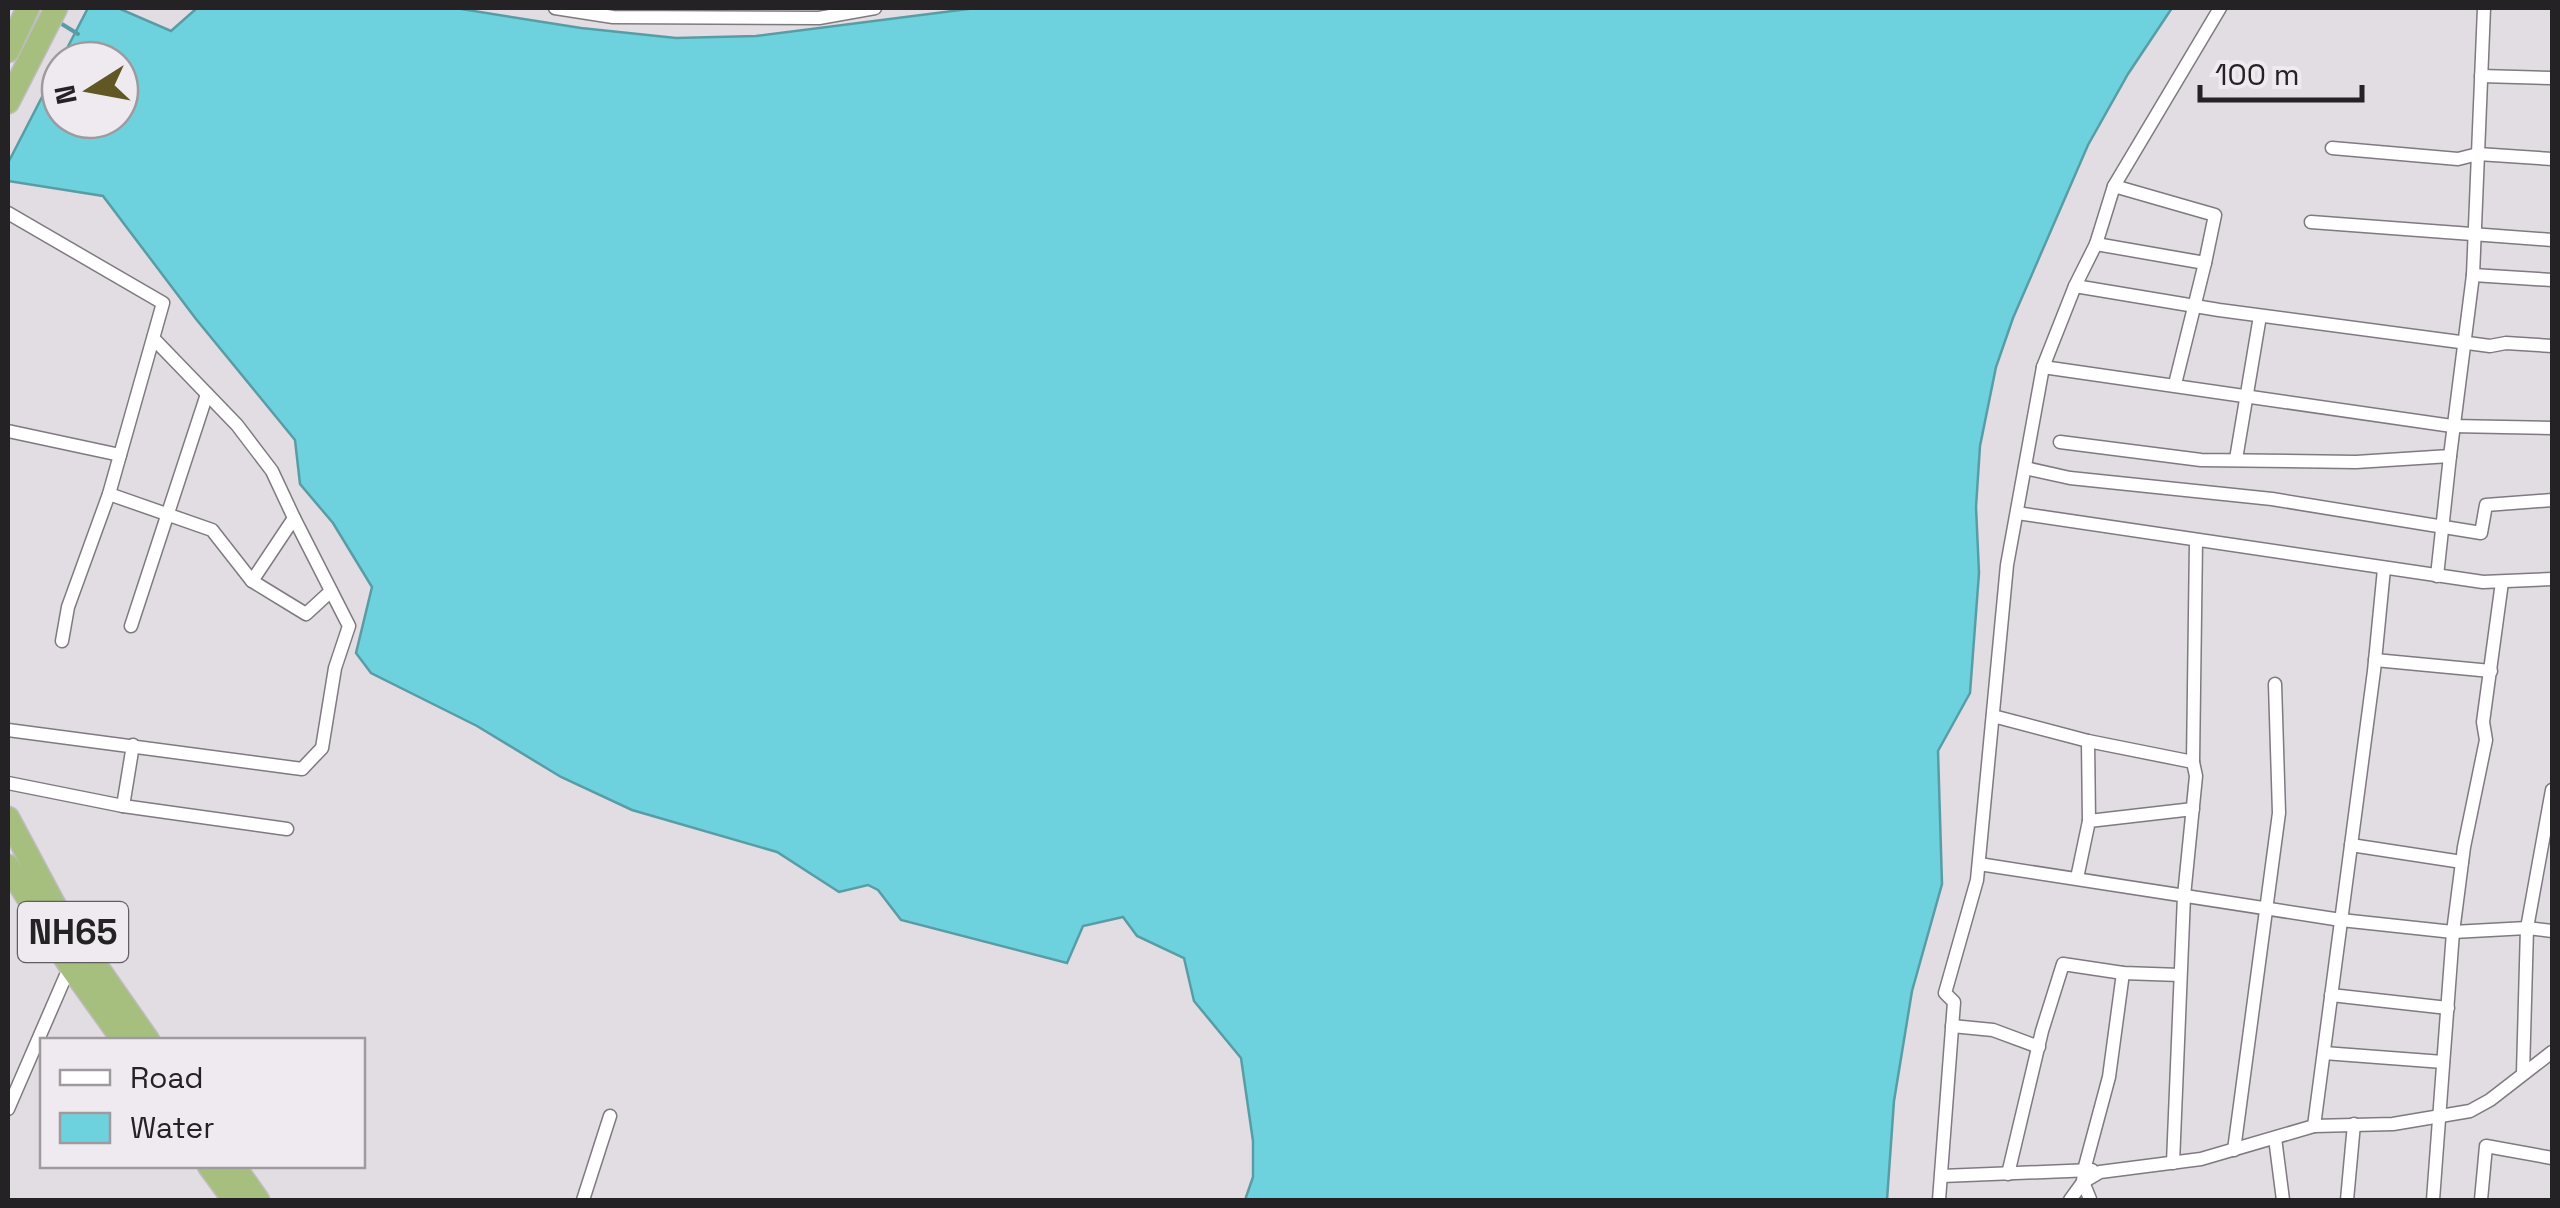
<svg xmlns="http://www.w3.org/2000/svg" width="2560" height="1208" font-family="'Space Grotesk',sans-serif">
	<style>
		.water { fill: #6ed2de; stroke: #589da6; stroke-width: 2.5 }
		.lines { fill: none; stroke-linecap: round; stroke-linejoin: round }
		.stream { stroke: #589da6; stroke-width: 4 }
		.street-casing { stroke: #7e7a7f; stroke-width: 15 }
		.highway-casing { stroke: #bdbdbd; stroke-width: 25 }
		.street { stroke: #fff; stroke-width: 12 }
		.highway { stroke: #a7bf7e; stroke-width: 22 }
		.labels { text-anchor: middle; stroke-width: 10; stroke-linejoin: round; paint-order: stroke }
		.shield { fill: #efeaef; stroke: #615e61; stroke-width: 2.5 }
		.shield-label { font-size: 35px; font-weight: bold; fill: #242224 }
	</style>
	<rect width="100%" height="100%" fill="#e1dde2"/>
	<path class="water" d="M 88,8 L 118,8 L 171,31 L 197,8 L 455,8 L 581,28 L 676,38 L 756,36 L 976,8 L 2172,8 L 2128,74 L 2088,145 L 2013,318 L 1996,367 L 1980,446 L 1976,507 L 1979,573 L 1970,693 L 1938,751 L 1942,884 L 1912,991 L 1894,1101 L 1887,1200 L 1245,1200 L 1253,1177 L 1253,1141 L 1241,1058 L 1194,1001 L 1184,958 L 1137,936 L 1123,917 L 1083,926 L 1067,963 L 901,920 L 878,890 L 868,885 L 839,892 L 777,852 L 632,810 L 561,777 L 477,726 L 371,673 L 356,653 L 372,587 L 333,523 L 300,484 L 295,440 L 196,319 L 103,196 L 8,181 L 8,163 L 60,62 L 60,120 L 120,120 L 120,60 L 61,60 Z"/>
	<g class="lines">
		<path class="stream" d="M 57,21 L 78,34"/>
		<g class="street-casing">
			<g id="street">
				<path d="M 555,8 L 613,17 L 819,18 L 875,8"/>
				<path d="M 2481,76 L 2552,78"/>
				<path d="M 2332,148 L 2458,159 L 2478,154 L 2552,159"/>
				<path d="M 2114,186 L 2215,215 L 2205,263"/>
				<path d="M 8,213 L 163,303 L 109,494 L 212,530 L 252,581 L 294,518 L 272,471 L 237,425 L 153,338"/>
				<path d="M 2311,222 L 2552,240"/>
				<path d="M 2096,244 L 2205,263 L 2175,384"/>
				<path d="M 2473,275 L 2552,280"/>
				<path d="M 2075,286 L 2219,310 L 2490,346 L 2506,343 L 2552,346"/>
				<path d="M 2043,367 L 2452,426 L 2552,428"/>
				<path d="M 8,431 L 120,455"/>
				<path d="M 2060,442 L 2201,460 L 2356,462 L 2450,456 L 2473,275 L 2484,8"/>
				<path d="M 2236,459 L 2260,316"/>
				<path d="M 2025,468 L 2070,478 L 2272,499 L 2481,533 L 2486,505 L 2552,500"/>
				<path d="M 2017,513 L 2483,582 L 2552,579"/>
				<path d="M 2437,576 L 2450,456"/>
				<path d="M 252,581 L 306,614 L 331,591"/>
				<path d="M 131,626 L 207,394"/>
				<path d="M 62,641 L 68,607 L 109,494"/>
				<path d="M 2375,660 L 2491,671"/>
				<path d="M 1993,716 L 2088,741 L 2193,762"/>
				<path d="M 8,730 L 302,769 L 322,748 L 335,668 L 349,626 L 294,518"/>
				<path d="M 2088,741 L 2089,821"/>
				<path d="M 8,783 L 123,806 L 287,829"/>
				<path d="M 123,806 L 133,745"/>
				<path d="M 2351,845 L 2462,862"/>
				<path d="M 1979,864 L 2341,920 L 2453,932 L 2527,928 L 2552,931"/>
				<path d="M 2077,878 L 2089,821 L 2193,809"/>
				<path d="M 2331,995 L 2448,1008"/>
				<path d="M 1952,1026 L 1993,1030 L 2039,1047"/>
				<path d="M 2324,1053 L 2443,1062"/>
				<path d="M 2523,1073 L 2527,928 L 2552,790"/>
				<path d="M 8,1109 L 70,966"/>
				<path d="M 2314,1126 L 2374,671 L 2384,569"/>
				<path d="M 2275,1138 L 2283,1200"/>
				<path d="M 2234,1150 L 2279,813 L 2275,684"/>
				<path d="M 2173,1163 L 2184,896 L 2196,776 L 2193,762 L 2196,541"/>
				<path d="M 2008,1174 L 2042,1031 L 2063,964 L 2123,973 L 2180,975"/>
				<path d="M 1942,1176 L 2092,1170"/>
				<path d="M 2090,1199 L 2083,1182 L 2084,1170 L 2109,1077 L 2123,973"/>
				<path d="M 583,1200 L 610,1116"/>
				<path d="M 1939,1200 L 1954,1002 L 1945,993 L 1977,880 L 2007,565 L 2043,367 L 2075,286 L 2096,244 L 2114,186 L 2220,8"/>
				<path d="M 2070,1200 L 2083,1182 L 2100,1172 L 2201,1159 L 2314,1126 L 2393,1124 L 2470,1111 L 2490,1100 L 2552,1052"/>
				<path d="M 2347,1200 L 2354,1124"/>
				<path d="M 2433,1200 L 2453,932 L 2464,847 L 2486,740 L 2483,722 L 2502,582"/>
				<path d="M 2481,1200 L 2486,1146 L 2552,1158"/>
			</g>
		</g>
		<g class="highway-casing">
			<g id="highway">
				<path d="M 8,51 L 28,8"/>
				<path d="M 8,102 L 56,8"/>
				<path d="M 8,818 L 56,908 L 148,1040"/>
				<path d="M 8,866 L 70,966 L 123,1040"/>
				<path d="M 209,1166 L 234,1200"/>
				<path d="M 234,1166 L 258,1200"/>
			</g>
		</g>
		<use href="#street" class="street"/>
		<use href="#highway" class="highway"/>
	</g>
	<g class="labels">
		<rect class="shield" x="18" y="902" width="110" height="60" rx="8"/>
		<g class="shield-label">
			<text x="73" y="944">NH65</text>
		</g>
	</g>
	<rect width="2560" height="1208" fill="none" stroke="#242224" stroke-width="20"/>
	<rect x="40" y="1038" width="325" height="130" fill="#efeaef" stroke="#9e9a9e" stroke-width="2.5"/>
	<rect x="60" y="1070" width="50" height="15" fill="#ffffff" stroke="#9e9a9e" stroke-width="2.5"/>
	<text x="130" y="1088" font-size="30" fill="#242224">Road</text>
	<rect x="60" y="1113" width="50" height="30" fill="#6ed2de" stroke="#9e9a9e" stroke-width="2.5"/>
	<text x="130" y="1138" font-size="30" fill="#242224">Water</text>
	<g transform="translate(90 90) rotate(259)"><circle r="48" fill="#efeaef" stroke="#9e9a9e" stroke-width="2.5"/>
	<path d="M0-8L18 38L0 25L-18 38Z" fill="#605724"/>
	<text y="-15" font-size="28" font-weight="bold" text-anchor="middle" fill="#242224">N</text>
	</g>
	<path d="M2200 85v15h162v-15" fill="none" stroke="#242224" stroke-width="5"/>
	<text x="2215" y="85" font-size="30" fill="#242224" stroke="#efeaef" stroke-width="8" paint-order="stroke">100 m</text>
</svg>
